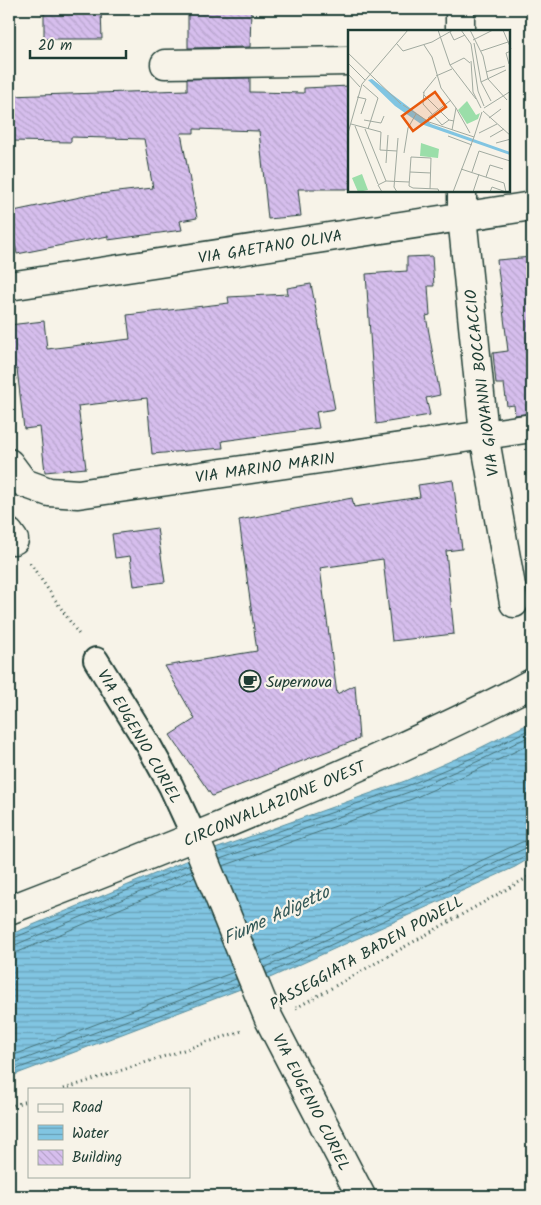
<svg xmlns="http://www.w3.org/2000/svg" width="541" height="1205" font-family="Kalam,sans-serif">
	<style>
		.water { fill: url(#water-rules); stroke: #5a8f9c }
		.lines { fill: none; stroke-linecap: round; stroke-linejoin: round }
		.shore { stroke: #46737a; stroke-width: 1 }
		.building { fill: url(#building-back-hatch); stroke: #1f3d34 }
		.pedestrian-casing { stroke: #1f3d34; stroke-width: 28 }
		.minor-casing { stroke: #1f3d34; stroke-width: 31 }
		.secondary-casing { stroke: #1f3d34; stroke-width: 31 }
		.path { stroke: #1f3d34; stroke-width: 3; stroke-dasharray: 1 4; stroke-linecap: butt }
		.pedestrian { stroke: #f7f3e8; stroke-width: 24 }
		.minor { stroke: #f7f3e8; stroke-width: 28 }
		.secondary { stroke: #f7f3e8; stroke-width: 28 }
		.labels { text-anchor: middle; stroke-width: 4.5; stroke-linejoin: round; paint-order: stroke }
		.street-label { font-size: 16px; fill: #1f3d34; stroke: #f7f3e8 }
		.poi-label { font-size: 16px; fill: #1f3d34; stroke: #f7f3e8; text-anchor: start }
		.water-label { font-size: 18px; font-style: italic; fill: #335857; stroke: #f7f3e8 }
		.inset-road { fill: none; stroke: #a1aaa0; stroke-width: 1 }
		.view { fill: #e8590c; fill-opacity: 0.15; stroke: #e8590c; stroke-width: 2.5 }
		.inset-edge { fill: none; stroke: #1f3d34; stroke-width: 2.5 }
	</style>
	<defs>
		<pattern id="water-rules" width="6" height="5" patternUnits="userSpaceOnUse" patternTransform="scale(1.25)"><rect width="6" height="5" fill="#81c5e2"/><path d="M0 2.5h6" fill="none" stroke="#69a1b8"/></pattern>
		<pattern id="building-back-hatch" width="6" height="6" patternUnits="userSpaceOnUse" patternTransform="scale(1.25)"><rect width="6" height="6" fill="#d6beed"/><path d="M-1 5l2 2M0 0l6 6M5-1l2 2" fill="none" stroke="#b7a4cc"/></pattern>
	</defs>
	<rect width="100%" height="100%" fill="#f7f3e8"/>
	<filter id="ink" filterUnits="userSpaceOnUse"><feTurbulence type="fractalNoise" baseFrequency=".02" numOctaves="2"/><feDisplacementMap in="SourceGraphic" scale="10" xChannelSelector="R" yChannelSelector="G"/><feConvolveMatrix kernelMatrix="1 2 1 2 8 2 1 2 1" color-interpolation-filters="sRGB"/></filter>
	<g filter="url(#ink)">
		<path class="water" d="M 532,722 L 532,857 L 515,867 L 272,977 L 9,1077 L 9,935 L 207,852 L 405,781 L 478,749 Z"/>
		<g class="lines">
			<g class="shore">
				<path d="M 217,853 L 407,786 L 481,754 L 532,728"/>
				<path d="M 220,859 L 409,792 L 483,759 L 532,735"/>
				<path d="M 223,866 L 412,799 L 486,766 L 532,743"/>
				<path d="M 9,940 L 190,864"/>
				<path d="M 9,946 L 15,945 L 192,870"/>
				<path d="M 9,953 L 18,952 L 195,877"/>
				<path d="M 262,961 L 522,842 L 532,840"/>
				<path d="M 264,968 L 526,848 L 532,847"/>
				<path d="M 267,974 L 532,853"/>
				<path d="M 9,1057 L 234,972"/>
				<path d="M 9,1065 L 236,979"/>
				<path d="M 9,1072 L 239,985"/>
			</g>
		</g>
		<g class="building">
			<path d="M 44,9 L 101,9 L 102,39 L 44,39 Z"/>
			<path d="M 188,9 L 251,9 L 250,47 L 188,48 Z"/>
			<path d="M 250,78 L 250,92 L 304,93 L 304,88 L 350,86 L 350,189 L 298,189 L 301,216 L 268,219 L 259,131 L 194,129 L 194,133 L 181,133 L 197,218 L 180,221 L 182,230 L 108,240 L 108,236 L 17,254 L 9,212 L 90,195 L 153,188 L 144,139 L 71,137 L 71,142 L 9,141 L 9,96 L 187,90 L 187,79 Z"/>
			<path d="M 432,256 L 434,286 L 428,286 L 430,315 L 426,316 L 440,395 L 426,398 L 430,415 L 376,424 L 366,274 L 407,271 L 407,257 Z"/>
			<path d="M 532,257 L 532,413 L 515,415 L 514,405 L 507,406 L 504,384 L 496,384 L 493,353 L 508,351 L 497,260 Z"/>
			<path d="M 311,284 L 335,409 L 316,412 L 319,428 L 222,441 L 223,448 L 152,454 L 147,398 L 78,406 L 86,468 L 45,472 L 40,427 L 24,429 L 17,369 L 9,370 L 9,325 L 44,321 L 47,349 L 130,339 L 127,315 L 229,303 L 228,297 L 288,294 L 287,288 Z"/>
			<path d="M 453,480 L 462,549 L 446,551 L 454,634 L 392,641 L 383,559 L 320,568 L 337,694 L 355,685 L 359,739 L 212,796 L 170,735 L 195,719 L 165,666 L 257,651 L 239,520 L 352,498 L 354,507 L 420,497 L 418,485 Z"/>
			<path d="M 157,528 L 165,582 L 134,586 L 130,556 L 115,558 L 112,534 Z"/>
		</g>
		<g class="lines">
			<g class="pedestrian-casing">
				<path id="pedestrian" d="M 96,660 L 149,746 L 171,786 L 195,838"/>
			</g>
			<g class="minor-casing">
				<g id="minor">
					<path d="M 460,31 L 460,9"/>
					<path d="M 165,64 L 350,61"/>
					<path d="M 462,191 L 462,216 L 484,434 L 514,603"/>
					<path d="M 9,286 L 532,206"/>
					<path d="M 9,463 L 24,483 L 49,492 L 78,494 L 532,428"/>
					<path d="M 9,533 L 14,540"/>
					<path d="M 195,838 L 269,1019 L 361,1196"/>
				</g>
			</g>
			<g class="secondary-casing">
				<path id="secondary" d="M 9,910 C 138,860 267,809 393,751 C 440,729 487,708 532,683"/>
			</g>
			<g class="path">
				<path d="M 30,563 L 80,636"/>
				<path d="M 296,1008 L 532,875"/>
				<path d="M 64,1089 L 242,1031"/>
				<path d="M 9,1107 L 29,1100"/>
			</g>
			<use href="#pedestrian" class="pedestrian"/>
			<use href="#minor" class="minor"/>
			<use href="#secondary" class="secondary"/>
		</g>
	</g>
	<defs>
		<g id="cafe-ring" transform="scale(1.125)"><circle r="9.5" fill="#f7f3e8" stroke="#1f3d34" stroke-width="1.5"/><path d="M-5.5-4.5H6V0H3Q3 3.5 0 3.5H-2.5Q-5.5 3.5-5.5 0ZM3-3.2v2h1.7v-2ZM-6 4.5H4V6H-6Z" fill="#1f3d34"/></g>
	</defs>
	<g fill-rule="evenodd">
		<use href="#cafe-ring" x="250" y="681"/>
	</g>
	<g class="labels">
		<g class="street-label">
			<text transform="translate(270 246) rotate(-9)" y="6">VIA GAETANO OLIVA</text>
			<text transform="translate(481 383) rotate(-97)" y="6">VIA GIOVANNI BOCCACCIO</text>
			<text transform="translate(265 467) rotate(-8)" y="6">VIA MARINO MARIN</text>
			<text transform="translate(140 736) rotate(60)" y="6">VIA EUGENIO CURIEL</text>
			<text transform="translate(274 803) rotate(-23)" y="6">CIRCONVALLAZIONE OVEST</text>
			<text transform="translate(366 952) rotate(-29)" y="6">PASSEGGIATA BADEN POWELL</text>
			<text transform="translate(312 1102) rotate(63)" y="6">VIA EUGENIO CURIEL</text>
		</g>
		<g class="poi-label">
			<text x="266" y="687">Supernova</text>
		</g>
		<g class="water-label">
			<text transform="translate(276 915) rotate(-25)" y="6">Fiume Adigetto</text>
		</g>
	</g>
	<g transform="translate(348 30)">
		<rect width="162" height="162" fill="#f7f3e8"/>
		<path d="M 73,113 L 91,119 L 90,128 L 72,126 Z" fill="#9bdea9"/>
		<path d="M 119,71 L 128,85 L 132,83 L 130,89 L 119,94 L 110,80 ZM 14,144 L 20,160 L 10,162 L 4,148 Z" fill="#9bdea9"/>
		<path d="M 24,49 L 83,94 L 162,122 L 162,125 L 73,94 L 47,76 L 20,50 Z" fill="#81c5e2"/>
		<path class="inset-road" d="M 90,0 L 102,35 L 128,69M 113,0 L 123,14 L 130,61 L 136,76M 122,0 L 135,26 L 140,49 L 159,70M 155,0 L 163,19M 102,2 L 106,10 L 117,5M 125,10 L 145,0M 126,13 L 133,52 L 143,71M 49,14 L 55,21 L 84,12 L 105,0M 76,15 L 84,27 L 93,58 L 108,78 L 104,100M 133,21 L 163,11M 0,23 L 53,74M 123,31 L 125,62 L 133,78M 0,33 L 17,50M 161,34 L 158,23 L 163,21M 102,35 L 116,28 L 122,33M 138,42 L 157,36M 0,44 L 12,57M 88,46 L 104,39M 133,52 L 158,40M 15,55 L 30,68 L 20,99M 76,62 L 75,74 L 94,95 L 101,90M 75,63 L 88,47M 76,65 L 101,90 L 106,91M 9,67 L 18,69 L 13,84M 55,75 L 81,92 L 126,107 L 105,162M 108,78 L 122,103M 136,78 L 163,61M 135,81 L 163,106M 80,88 L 103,70M 141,88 L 153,79M 16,90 L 33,93 L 36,86M 3,94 L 33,102 L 32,120 L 49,121M 7,96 L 30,154M 17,99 L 38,151M 0,103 L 14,54 L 60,0M 131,103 L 149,94M 100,106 L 124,115M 126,107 L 134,82M 142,107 L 156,99M 148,113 L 163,109M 56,123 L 60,98 L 68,84M 38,133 L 40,105M 113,139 L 156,153 L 158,162M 62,142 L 83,143M 124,142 L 131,121 L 162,131M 138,147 L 142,135 L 155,139M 38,151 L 61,152M 82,159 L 83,128 L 63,127 L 61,156 L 65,158 L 90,159 L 91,162M 34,162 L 30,155 L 38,151M 49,162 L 46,157 L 50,108M 125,162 L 131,144M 142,162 L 144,157 L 158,162"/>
		<path class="view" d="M 87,62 L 98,77 L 65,101 L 54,86 Z"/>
		<rect width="162" height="162" class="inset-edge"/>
	</g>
	<rect width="541" height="1205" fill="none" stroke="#f7f3e8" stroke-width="30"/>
	<rect x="15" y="15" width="511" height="1175" fill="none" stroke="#1f3d34" stroke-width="2" filter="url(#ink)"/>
	<rect x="28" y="1088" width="162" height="90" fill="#f7f3e8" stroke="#a1aaa0"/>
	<rect x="38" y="1104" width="25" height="8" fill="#f7f3e8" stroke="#a1aaa0"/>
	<text x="72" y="1112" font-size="15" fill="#1f3d34">Road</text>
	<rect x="38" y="1125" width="25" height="15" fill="url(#water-rules)" stroke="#a1aaa0"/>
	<text x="72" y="1138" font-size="15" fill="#1f3d34">Water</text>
	<rect x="38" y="1150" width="25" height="15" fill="url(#building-back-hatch)" stroke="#a1aaa0"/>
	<text x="72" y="1162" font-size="15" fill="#1f3d34">Building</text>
	<path d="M30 50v8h96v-8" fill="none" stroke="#1f3d34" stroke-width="2.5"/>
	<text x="38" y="50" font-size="15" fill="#1f3d34" stroke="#f7f3e8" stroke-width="4" paint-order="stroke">20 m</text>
</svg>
